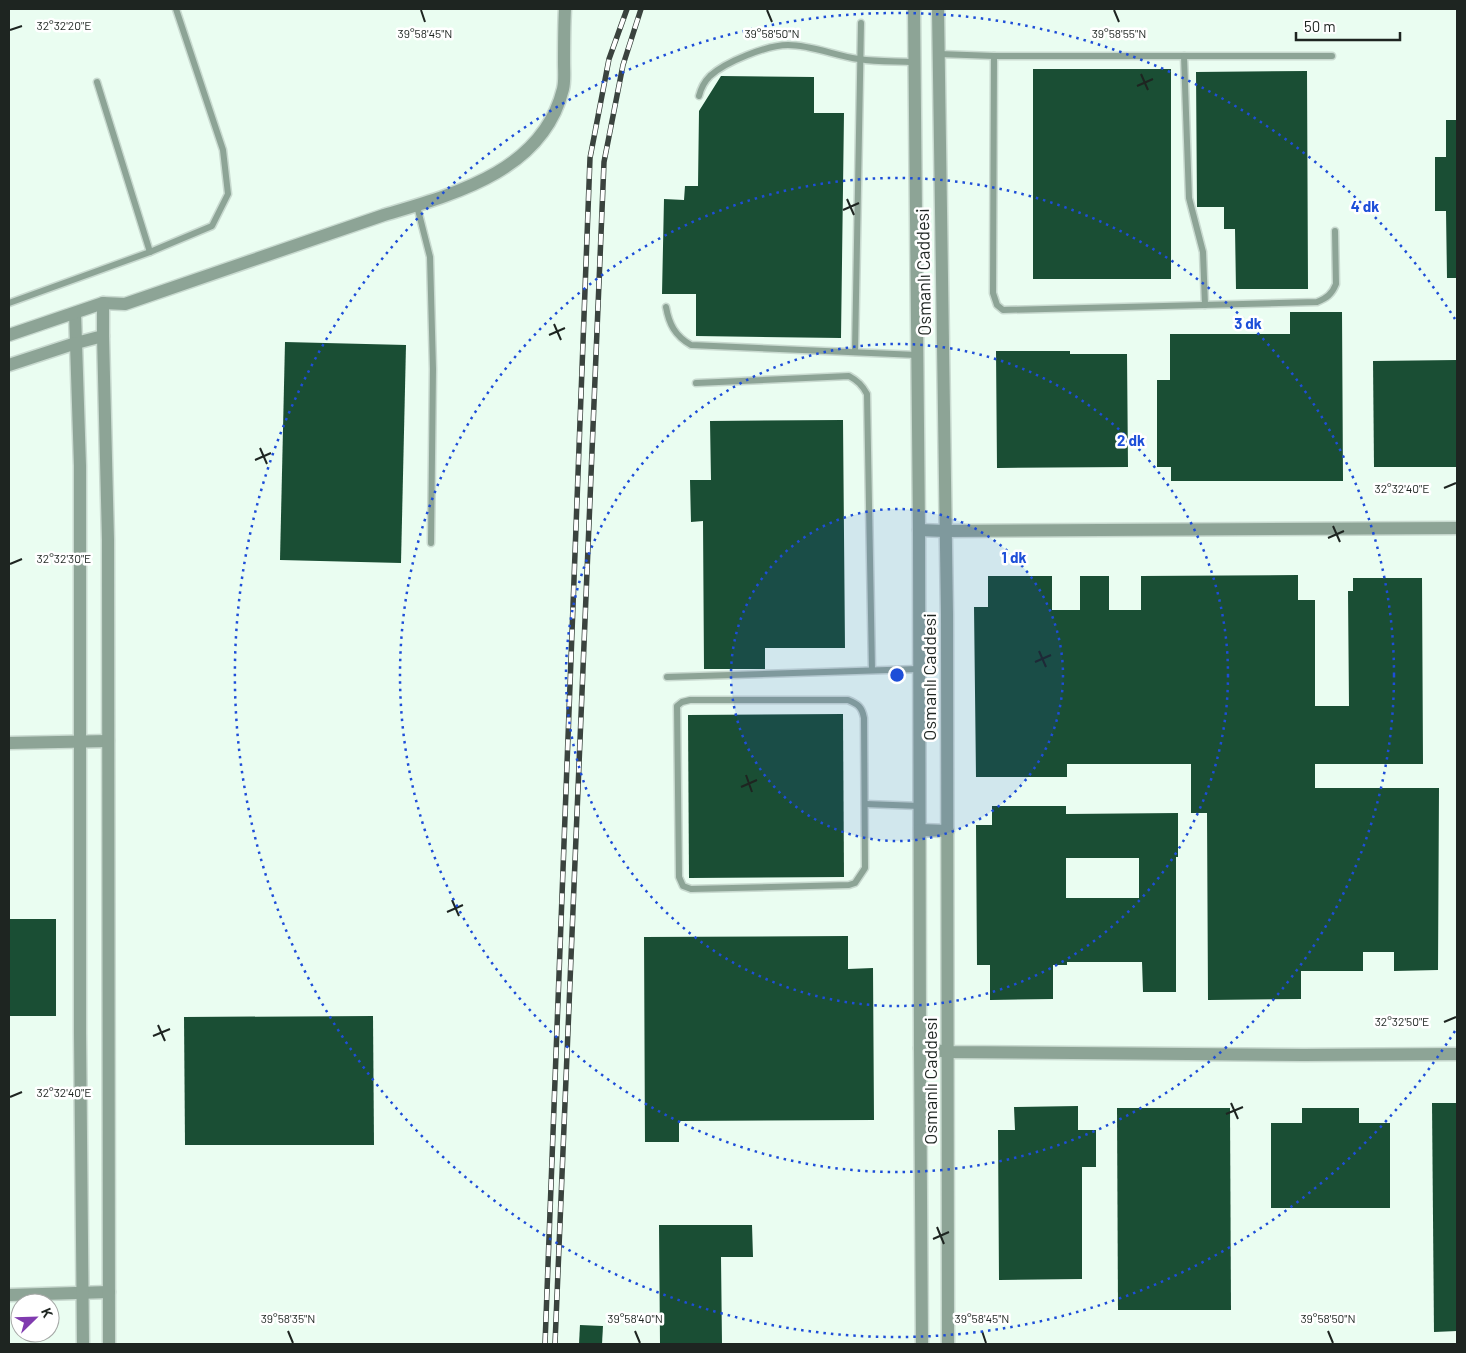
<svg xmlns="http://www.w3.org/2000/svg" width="1466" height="1353" font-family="Barlow,sans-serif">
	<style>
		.building { fill: #1a4e34; fill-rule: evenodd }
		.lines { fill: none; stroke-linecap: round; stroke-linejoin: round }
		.service-casing { stroke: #c9dad0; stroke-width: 9 }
		.minor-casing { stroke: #c9dad0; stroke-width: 15 }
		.tertiary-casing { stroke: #c9dad0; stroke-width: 15 }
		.service { stroke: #8da496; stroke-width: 6 }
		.minor { stroke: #8da496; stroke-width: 12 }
		.tertiary { stroke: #8da496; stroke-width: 12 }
		.rail-casing { stroke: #3a433e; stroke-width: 5.5 }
		.rail { stroke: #fff; stroke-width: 4; stroke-dasharray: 11; stroke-linecap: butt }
		.ticks { fill: none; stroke: #1e2521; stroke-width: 2 }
		.ring { fill: none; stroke: #1d4ed8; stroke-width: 2.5; stroke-dasharray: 2.5 5 }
		.labels { text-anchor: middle; stroke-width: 5; stroke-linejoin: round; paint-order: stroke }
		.street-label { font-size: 18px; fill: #1e2521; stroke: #fff }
		.ticks-label { font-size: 12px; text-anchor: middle; fill: #1e2521; stroke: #fff; stroke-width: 5; stroke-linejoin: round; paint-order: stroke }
		.centre { fill: #1d4ed8; stroke: #fff; stroke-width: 2.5 }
		.ring-label { font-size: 15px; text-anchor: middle; font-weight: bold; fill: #1d4ed8; stroke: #fff; stroke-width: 5; stroke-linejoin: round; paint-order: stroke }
	</style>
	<rect width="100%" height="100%" fill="#eafdf1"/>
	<g class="building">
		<rect x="1033" y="69" width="138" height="210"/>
		<path d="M 1307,71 L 1308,289 L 1236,289 L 1235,229 L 1224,229 L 1224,207 L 1197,207 L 1196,72 Z"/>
		<path d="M 721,76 L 814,77 L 814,113 L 844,113 L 841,338 L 696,336 L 696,294 L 662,294 L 664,199 L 684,200 L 685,186 L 698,186 L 699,111 Z"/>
		<path d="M 1446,120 L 1457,120 L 1457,278 L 1447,278 L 1446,211 L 1435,211 L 1435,157 L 1446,157 Z"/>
		<path d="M 1290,312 L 1342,312 L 1343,481 L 1171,481 L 1171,467 L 1157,467 L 1157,380 L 1170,380 L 1170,334 L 1290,334 Z"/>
		<path d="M 285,342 L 406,345 L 401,563 L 280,560 Z"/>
		<path d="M 996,351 L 1070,351 L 1070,354 L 1127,354 L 1128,467 L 997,468 Z"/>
		<path d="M 1457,360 L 1457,467 L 1374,467 L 1373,361 Z"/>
		<path d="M 843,420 L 845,648 L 765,648 L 765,669 L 704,669 L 703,521 L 691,522 L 690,480 L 711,480 L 710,421 Z"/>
		<path d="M 1298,575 L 1298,600 L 1315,600 L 1315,706 L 1349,706 L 1348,591 L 1353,591 L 1353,578 L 1422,578 L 1423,764 L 1315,764 L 1315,788 L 1439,788 L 1438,970 L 1394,971 L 1394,952 L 1363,952 L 1363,971 L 1301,971 L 1301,999 L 1208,1000 L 1207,813 L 1191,813 L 1191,764 L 1067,764 L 1067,777 L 976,777 L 974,607 L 988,607 L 988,576 L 1052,576 L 1052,610 L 1080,610 L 1080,576 L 1109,576 L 1109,610 L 1141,610 L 1141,576 Z"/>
		<path d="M 843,714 L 844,877 L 689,878 L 688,715 Z"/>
		<path d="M 992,806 L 1066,806 L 1066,814 L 1178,813 L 1178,857 L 1176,857 L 1176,992 L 1143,992 L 1142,962 L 1067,962 L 1067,965 L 1053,965 L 1053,999 L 990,1000 L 990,965 L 977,965 L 976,825 L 992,825 ZM 1066,858 L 1139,858 L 1139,898 L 1066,898 Z"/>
		<rect x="9" y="919" width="47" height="97"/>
		<path d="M 848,936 L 848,969 L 873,968 L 874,1120 L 679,1121 L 679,1142 L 645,1142 L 644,937 Z"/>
		<path d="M 373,1016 L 374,1145 L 185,1145 L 184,1017 Z"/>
		<path d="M 1432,1103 L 1457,1103 L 1457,1331 L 1434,1332 Z"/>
		<path d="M 1078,1106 L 1078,1130 L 1096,1130 L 1096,1167 L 1082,1167 L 1082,1279 L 999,1280 L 998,1130 L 1015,1130 L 1014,1107 Z"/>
		<path d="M 1117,1108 L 1230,1108 L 1231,1310 L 1118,1310 Z"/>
		<path d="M 1302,1108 L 1359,1108 L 1359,1123 L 1390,1123 L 1390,1208 L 1271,1208 L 1271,1123 L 1302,1123 Z"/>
		<path d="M 659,1225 L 752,1225 L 753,1257 L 721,1257 L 722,1344 L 660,1344 Z"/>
		<path d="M 580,1325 L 603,1326 L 602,1344 L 579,1344 Z"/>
	</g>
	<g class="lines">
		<g class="service-casing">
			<g id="service">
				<path d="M 939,54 L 994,56 L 1332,56"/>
				<path d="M 994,56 L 993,293 L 997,305 L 1003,310 L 1317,302 C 1327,298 1332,294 1336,284 L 1335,231"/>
				<path d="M 1184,56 L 1189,198 L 1203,252 L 1205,305"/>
				<path d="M 97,82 L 150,252"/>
				<path d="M 699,96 C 701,88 704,82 710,76 C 725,62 767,45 788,45 C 812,45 836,56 859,59 C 877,62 896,61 913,62"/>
				<path d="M 417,206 L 430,257 L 433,369 L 431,543"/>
				<path d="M 9,303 L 150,252 L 212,226 L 228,194 L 223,150 L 176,9"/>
				<path d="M 666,307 C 669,324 675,336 691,345 L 917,355"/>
				<path d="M 855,352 L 861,23"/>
				<path d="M 696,383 L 849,376 C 858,381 862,385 867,394 L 872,670"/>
				<path d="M 667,677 L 919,669"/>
				<path d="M 690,700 L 848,700 C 858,704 862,707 864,718 L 865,868 L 855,883 L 849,885 L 691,889 L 683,886 L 679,877 L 677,706 L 682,702 Z"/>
				<path d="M 865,804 L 920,806"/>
			</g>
		</g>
		<g class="minor-casing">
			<g id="minor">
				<path d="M 103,303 L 125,304 L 384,215 C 455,194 543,171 563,89 C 565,81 564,71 564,63 C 564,45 564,27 565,9"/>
				<path d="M 919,530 L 946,531 L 1457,528"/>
				<path d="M 9,743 L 108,741"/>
				<path d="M 920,1048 L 949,1052 L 1304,1055 L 1457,1054"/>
				<path d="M 9,1295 L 109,1292"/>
			</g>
		</g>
		<g class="tertiary-casing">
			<g id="tertiary">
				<path d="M 914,9 L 919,530 L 920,1048 L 922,1344"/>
				<path d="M 938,9 L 947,614 L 948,1344"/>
				<path d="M 75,313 L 76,343 L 103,336"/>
				<path d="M 9,335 L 103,303 L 103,336 L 108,540 L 109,1344"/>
				<path d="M 9,365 L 76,343 L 80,466 L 80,1033 L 83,1344"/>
				<path d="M 920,830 L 948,831"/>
			</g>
		</g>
		<use href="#service" class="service"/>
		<use href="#minor" class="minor"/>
		<use href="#tertiary" class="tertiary"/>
		<g class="rail-casing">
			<g id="rail">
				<path d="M 545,1344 L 590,158 L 609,59 L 627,9"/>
				<path d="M 555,1344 L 604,162 L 623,65 L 641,9"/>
			</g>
		</g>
		<use href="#rail" class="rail"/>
	</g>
	<path class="ticks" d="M 421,10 L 425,22M 767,10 L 772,22M 1114,10 L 1119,22M 10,30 L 22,26M 1141,74 L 1148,90M 1137,86 L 1153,79M 847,199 L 854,215M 843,210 L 859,203M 554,324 L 561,340M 549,335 L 565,328M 260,448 L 267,464M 255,460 L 271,453M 1444,488 L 1456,483M 1333,526 L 1340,542M 1328,538 L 1344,531M 10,564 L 22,559M 1039,651 L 1046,667M 1035,662 L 1051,655M 746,775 L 752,792M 741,787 L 757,780M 452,900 L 459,916M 447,912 L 463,905M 1444,1022 L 1456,1017M 158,1025 L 165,1041M 153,1036 L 170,1029M 10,1097 L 22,1092M 1231,1103 L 1238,1119M 1226,1114 L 1243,1107M 937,1227 L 944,1244M 933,1239 L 949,1232M 288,1331 L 293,1343M 635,1331 L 640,1343M 982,1331 L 986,1343M 1328,1331 L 1333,1343"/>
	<circle cx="897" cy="675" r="166" fill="#1d4ed8" fill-opacity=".12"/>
	<g class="ring">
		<circle cx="897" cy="675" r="166"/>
		<circle cx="897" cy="675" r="331"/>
		<circle cx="897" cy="675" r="497"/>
		<path d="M1455 1031A662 662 0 1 1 1455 319"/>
	</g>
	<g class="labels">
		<g class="street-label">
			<text transform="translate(924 272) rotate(-91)" y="6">Osmanlı Caddesi</text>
			<text transform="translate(930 677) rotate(-90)" y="6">Osmanlı Caddesi</text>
			<text transform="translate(931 1081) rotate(-90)" y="6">Osmanlı Caddesi</text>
		</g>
	</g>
	<g class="ticks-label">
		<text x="64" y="30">32°32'20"E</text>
		<text x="425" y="38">39°58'45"N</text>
		<text x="772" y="38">39°58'50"N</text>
		<text x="1119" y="38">39°58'55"N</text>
		<text x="1402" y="493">32°32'40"E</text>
		<text x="64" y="563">32°32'30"E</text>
		<text x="1402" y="1026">32°32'50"E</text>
		<text x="64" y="1097">32°32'40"E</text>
		<text x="288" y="1323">39°58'35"N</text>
		<text x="635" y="1323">39°58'40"N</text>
		<text x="982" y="1323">39°58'45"N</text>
		<text x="1328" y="1323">39°58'50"N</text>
	</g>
	<circle cx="897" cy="675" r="8" class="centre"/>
	<g class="ring-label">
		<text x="1365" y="212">4 dk</text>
		<text x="1248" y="329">3 dk</text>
		<text x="1131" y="446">2 dk</text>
		<text x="1014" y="563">1 dk</text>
	</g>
	<rect width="1466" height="1353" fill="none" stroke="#1e2521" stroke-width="20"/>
	<g transform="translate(35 1318) rotate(67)"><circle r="24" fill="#ffffff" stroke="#a5a8a6"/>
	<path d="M0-4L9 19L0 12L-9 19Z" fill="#803baf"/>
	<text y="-8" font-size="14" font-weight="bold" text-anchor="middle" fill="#1e2521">K</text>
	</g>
	<path d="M1296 32v8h104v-8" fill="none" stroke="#1e2521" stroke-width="2.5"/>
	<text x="1304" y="32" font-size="15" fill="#1e2521" stroke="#ffffff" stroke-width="4" paint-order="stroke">50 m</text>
</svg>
